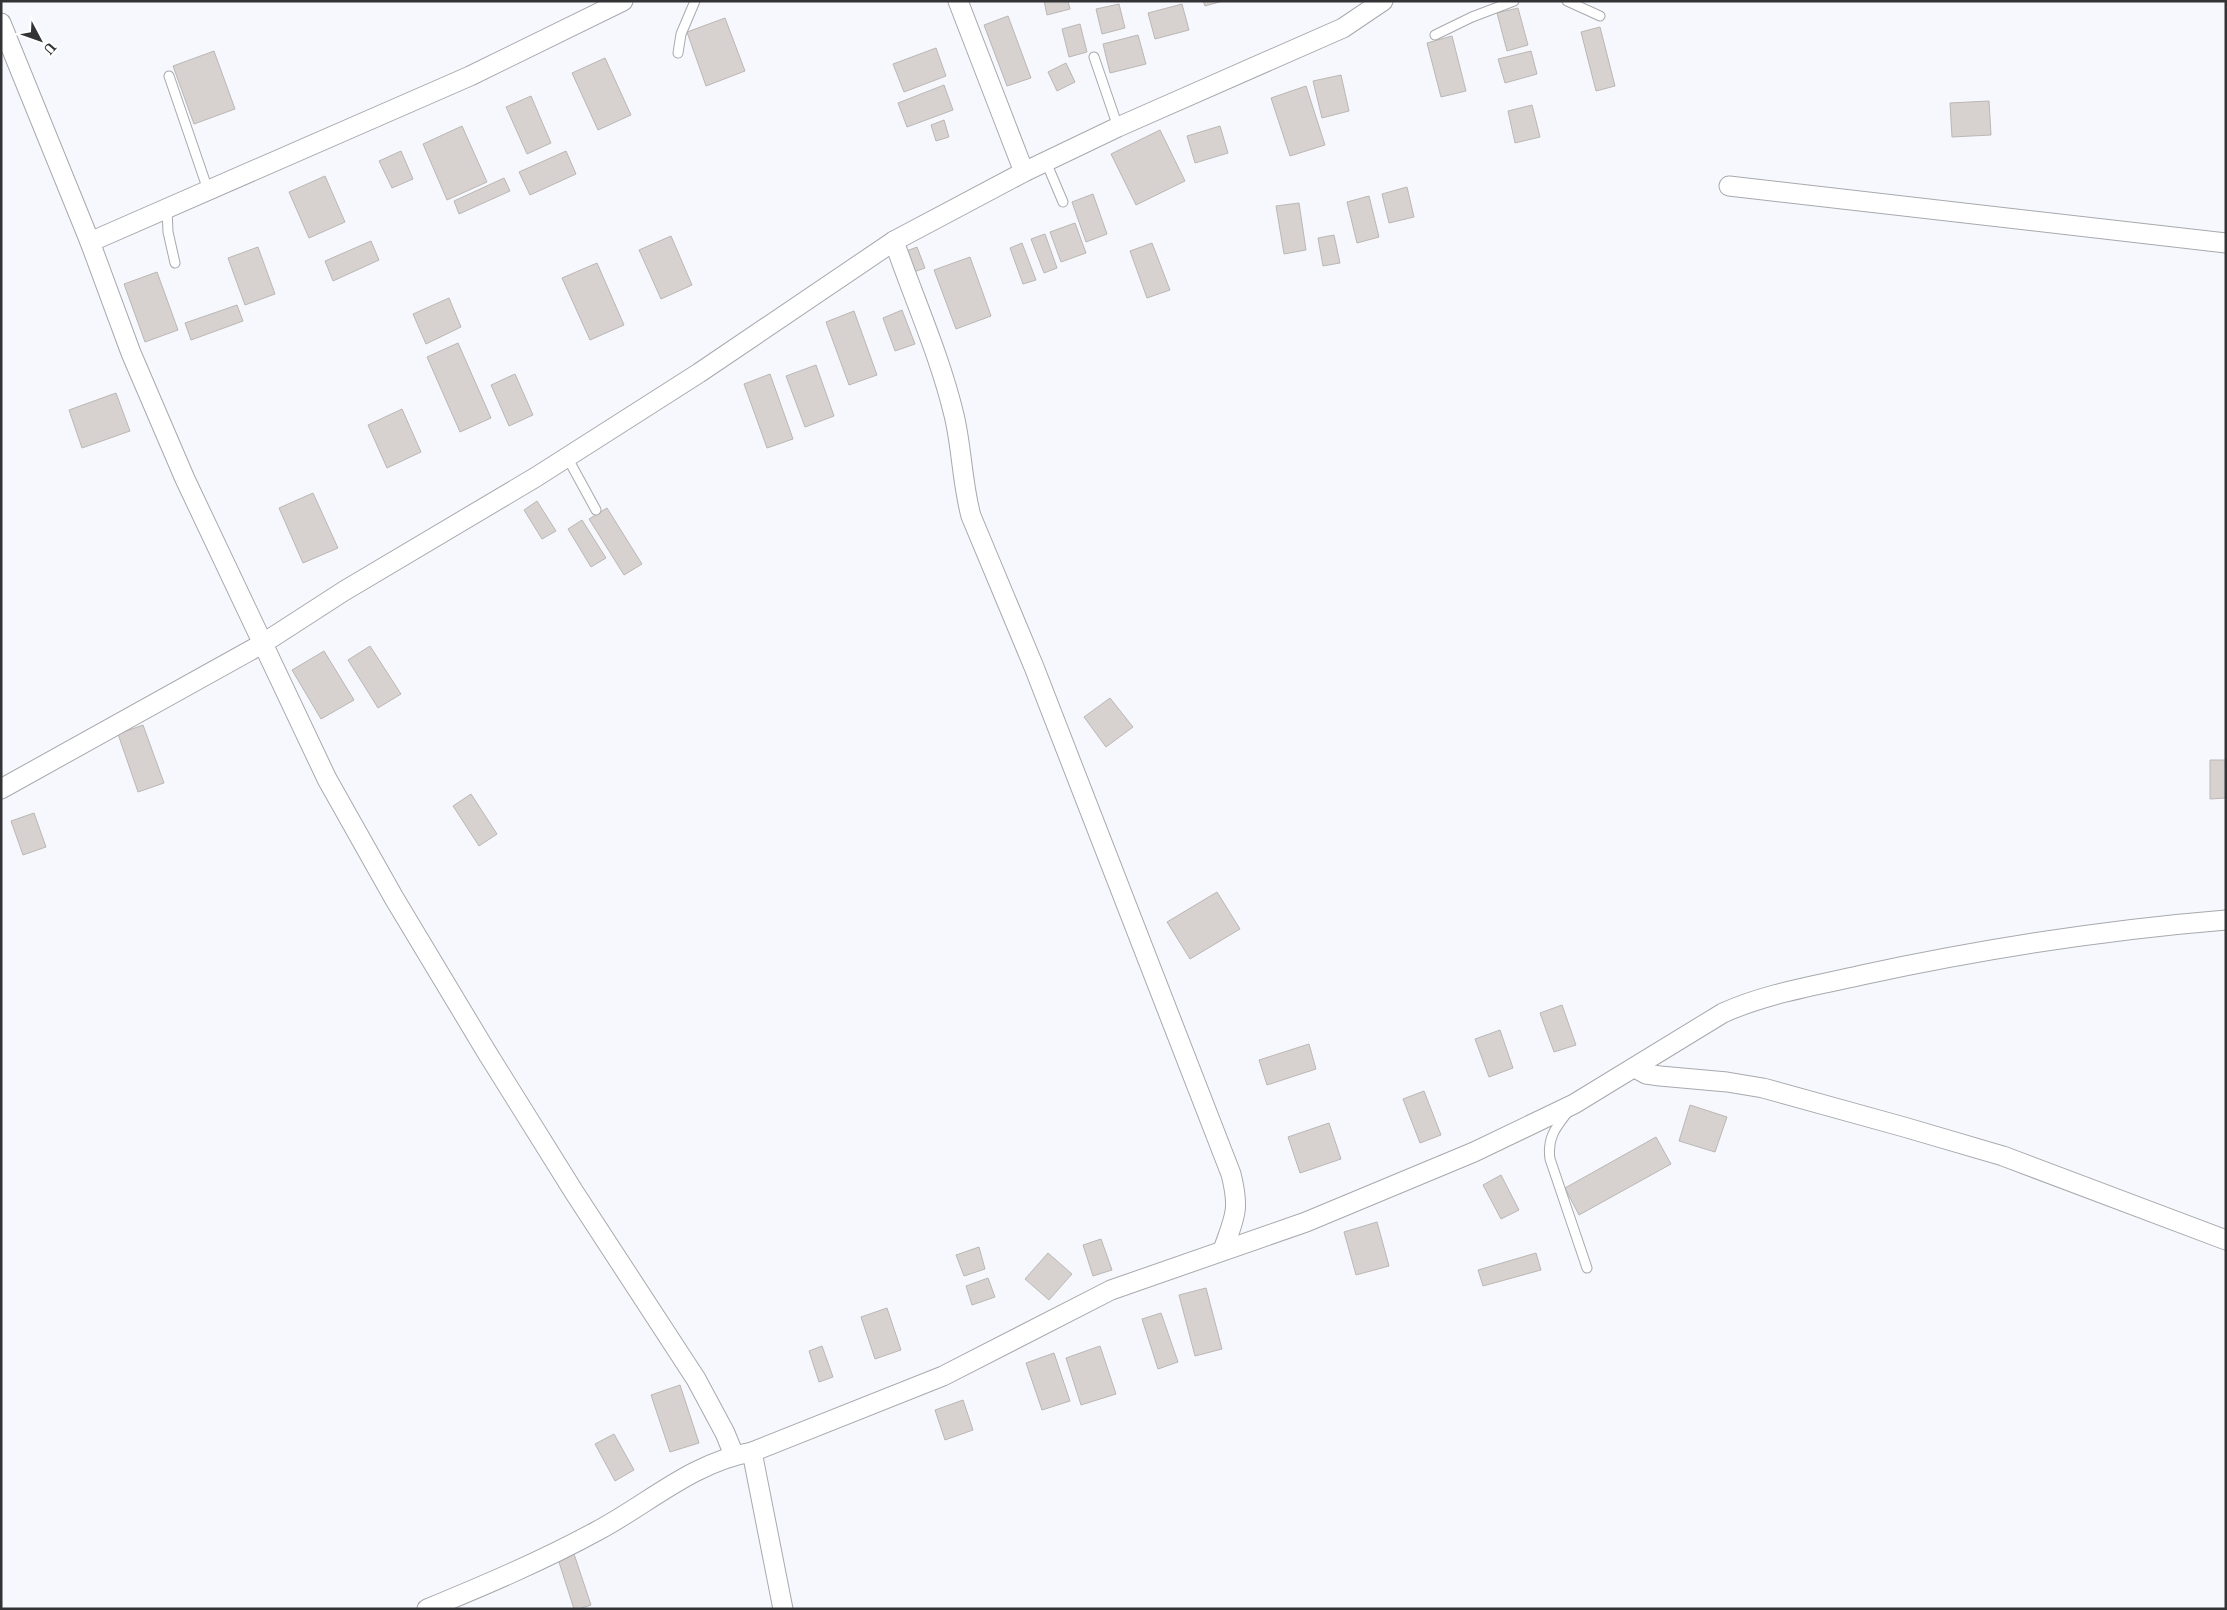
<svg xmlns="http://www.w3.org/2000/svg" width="2227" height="1610" font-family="'Noto Serif',serif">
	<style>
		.building { fill: #d7d2d0; stroke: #bbb7b4 }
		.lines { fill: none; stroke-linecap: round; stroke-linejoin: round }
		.lane-casing { stroke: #a7a9ad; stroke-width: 11 }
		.street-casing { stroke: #a7a9ad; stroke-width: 21 }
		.lane { stroke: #fff; stroke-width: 9 }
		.street { stroke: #fff; stroke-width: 19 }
	</style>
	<rect width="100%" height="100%" fill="#f6f8fd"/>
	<g class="building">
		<path d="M 1044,1 L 1068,1 L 1070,9 L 1047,15 Z"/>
		<path d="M 1203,1 L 1223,1 L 1205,6 Z"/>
		<path d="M 1119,4 L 1125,28 L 1102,34 L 1096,9 Z"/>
		<path d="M 1182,4 L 1189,30 L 1155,39 L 1148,13 Z"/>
		<path d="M 1518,8 L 1528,45 L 1507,51 L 1497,13 Z"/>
		<path d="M 1008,16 L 1031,78 L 1007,86 L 984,25 Z"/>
		<path d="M 725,18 L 745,71 L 706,86 L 687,32 Z"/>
		<path d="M 1080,24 L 1087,52 L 1069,57 L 1062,29 Z"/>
		<path d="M 1600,27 L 1615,86 L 1596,91 L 1581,32 Z"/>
		<path d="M 1138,35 L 1146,64 L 1110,73 L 1103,44 Z"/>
		<path d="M 1452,36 L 1466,91 L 1441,97 L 1427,43 Z"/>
		<path d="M 936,48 L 946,76 L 904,92 L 893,64 Z"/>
		<path d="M 214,51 L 235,109 L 194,124 L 173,66 Z"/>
		<path d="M 1531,51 L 1537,74 L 1505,83 L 1498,59 Z"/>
		<path d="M 605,58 L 631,115 L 598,130 L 572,73 Z"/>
		<path d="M 1066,63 L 1075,82 L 1057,91 L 1048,72 Z"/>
		<path d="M 1341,75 L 1349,111 L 1322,118 L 1313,81 Z"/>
		<path d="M 944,85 L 953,110 L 907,127 L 898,103 Z"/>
		<path d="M 1306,86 L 1325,145 L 1290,156 L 1271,98 Z"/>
		<path d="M 531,96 L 551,143 L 527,154 L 506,107 Z"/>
		<path d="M 1989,101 L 1991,135 L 1952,137 L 1950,103 Z"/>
		<path d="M 1532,105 L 1540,137 L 1515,143 L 1508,111 Z"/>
		<path d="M 944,120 L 949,137 L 936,141 L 931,125 Z"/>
		<path d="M 462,126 L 487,182 L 447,200 L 423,144 Z"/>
		<path d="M 1220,126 L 1228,153 L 1195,163 L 1187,136 Z"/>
		<path d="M 1160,130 L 1185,181 L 1136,205 L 1111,154 Z"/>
		<path d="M 401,151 L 413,179 L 392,188 L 379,161 Z"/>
		<path d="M 566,151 L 576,174 L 530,195 L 519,172 Z"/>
		<path d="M 325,176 L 345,222 L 309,238 L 289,192 Z"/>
		<path d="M 504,178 L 510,191 L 459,214 L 454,201 Z"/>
		<path d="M 1407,187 L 1414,217 L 1389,223 L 1382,194 Z"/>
		<path d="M 1093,194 L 1107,234 L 1086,242 L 1072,202 Z"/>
		<path d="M 1369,196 L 1379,237 L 1357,243 L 1347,202 Z"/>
		<path d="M 1299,203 L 1306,250 L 1284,254 L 1276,206 Z"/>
		<path d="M 1075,223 L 1086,253 L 1061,262 L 1050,232 Z"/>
		<path d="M 1045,234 L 1057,268 L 1044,273 L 1031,239 Z"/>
		<path d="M 1334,235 L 1340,263 L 1323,266 L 1318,238 Z"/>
		<path d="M 671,236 L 692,285 L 661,299 L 639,250 Z"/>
		<path d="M 371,241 L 379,260 L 333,281 L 325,261 Z"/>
		<path d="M 1022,243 L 1036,280 L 1023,284 L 1010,248 Z"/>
		<path d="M 1152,243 L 1170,290 L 1147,298 L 1130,251 Z"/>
		<path d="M 258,247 L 275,294 L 245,305 L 228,258 Z"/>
		<path d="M 917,247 L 925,268 L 911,273 L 904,252 Z"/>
		<path d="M 970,257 L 991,316 L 956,329 L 934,270 Z"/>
		<path d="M 597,263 L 624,325 L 590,340 L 562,278 Z"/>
		<path d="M 157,272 L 178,330 L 145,342 L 124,284 Z"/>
		<path d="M 449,298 L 461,327 L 426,344 L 413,314 Z"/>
		<path d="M 237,305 L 243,321 L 191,340 L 185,323 Z"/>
		<path d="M 902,310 L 915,344 L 895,351 L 883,318 Z"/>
		<path d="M 854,311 L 877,375 L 849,385 L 826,322 Z"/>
		<path d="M 458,343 L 491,418 L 460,432 L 427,357 Z"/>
		<path d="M 816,365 L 834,416 L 805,427 L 786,376 Z"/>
		<path d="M 515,374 L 533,415 L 509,426 L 491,385 Z"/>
		<path d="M 770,374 L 793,439 L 767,448 L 744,384 Z"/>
		<path d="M 116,393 L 130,431 L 82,448 L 69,410 Z"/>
		<path d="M 402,409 L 421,452 L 387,468 L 368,425 Z"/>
		<path d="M 313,493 L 338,548 L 303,563 L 279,508 Z"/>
		<path d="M 537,501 L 556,531 L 542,539 L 524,510 Z"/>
		<path d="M 607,508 L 642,564 L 624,575 L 589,519 Z"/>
		<path d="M 582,520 L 606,558 L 591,567 L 568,529 Z"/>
		<path d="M 370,646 L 401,694 L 378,708 L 348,660 Z"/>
		<path d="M 324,651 L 354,700 L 321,719 L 292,670 Z"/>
		<path d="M 1110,698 L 1133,727 L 1106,747 L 1084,717 Z"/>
		<path d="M 143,725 L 164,783 L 138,792 L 118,734 Z"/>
		<path d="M 2210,760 L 2226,760 L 2226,798 L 2210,799 Z"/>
		<path d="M 471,794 L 497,834 L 479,846 L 453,806 Z"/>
		<path d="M 34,813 L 46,847 L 23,855 L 11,821 Z"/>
		<path d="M 1217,892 L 1240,929 L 1190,959 L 1167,922 Z"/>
		<path d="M 1562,1005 L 1576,1045 L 1554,1052 L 1540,1013 Z"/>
		<path d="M 1500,1030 L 1513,1068 L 1489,1077 L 1475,1039 Z"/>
		<path d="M 1309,1044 L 1316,1069 L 1267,1085 L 1259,1060 Z"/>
		<path d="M 1424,1091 L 1441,1135 L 1420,1143 L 1403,1099 Z"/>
		<path d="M 1690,1105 L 1727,1117 L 1715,1152 L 1679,1141 Z"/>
		<path d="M 1329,1123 L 1341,1159 L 1300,1173 L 1288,1137 Z"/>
		<path d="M 1656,1137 L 1671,1164 L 1579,1215 L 1565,1188 Z"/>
		<path d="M 1501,1175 L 1519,1210 L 1501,1219 L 1483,1185 Z"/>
		<path d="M 1377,1222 L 1389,1266 L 1356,1275 L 1344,1232 Z"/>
		<path d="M 1101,1239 L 1112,1270 L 1093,1276 L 1083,1245 Z"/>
		<path d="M 979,1247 L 985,1269 L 964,1276 L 956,1255 Z"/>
		<path d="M 1048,1253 L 1072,1274 L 1049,1300 L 1025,1279 Z"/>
		<path d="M 1536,1253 L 1541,1270 L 1483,1286 L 1478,1270 Z"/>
		<path d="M 988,1278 L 995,1297 L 972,1305 L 966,1286 Z"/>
		<path d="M 1206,1288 L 1222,1349 L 1195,1356 L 1179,1295 Z"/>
		<path d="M 887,1308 L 901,1350 L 875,1359 L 861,1317 Z"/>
		<path d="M 1161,1313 L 1178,1362 L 1158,1369 L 1142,1319 Z"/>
		<path d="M 822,1346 L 833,1377 L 819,1382 L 809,1351 Z"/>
		<path d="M 1100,1346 L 1116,1394 L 1081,1405 L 1066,1358 Z"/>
		<path d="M 1054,1353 L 1070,1401 L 1042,1410 L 1026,1363 Z"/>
		<path d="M 680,1385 L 699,1443 L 670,1452 L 651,1395 Z"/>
		<path d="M 963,1400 L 973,1430 L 945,1440 L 935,1410 Z"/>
		<path d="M 614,1434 L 634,1470 L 615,1481 L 595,1444 Z"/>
		<path d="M 574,1554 L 591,1605 L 579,1609 L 574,1609 L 558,1559 Z"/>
	</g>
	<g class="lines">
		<g class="lane-casing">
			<g id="lane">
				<path d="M 1567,1 L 1600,16"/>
				<path d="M 1435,35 L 1472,17 L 1514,1"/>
				<path d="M 678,53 L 681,34 L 695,1"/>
				<path d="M 1094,57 L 1118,127"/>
				<path d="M 169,76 L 208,190"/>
				<path d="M 1046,162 L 1063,202"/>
				<path d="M 167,209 L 168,232 L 175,263"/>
				<path d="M 567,457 L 596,510"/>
				<path d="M 1567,1113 C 1555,1128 1547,1139 1550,1159 L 1587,1268"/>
			</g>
		</g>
		<g class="street-casing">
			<g id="street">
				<path d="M 958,1 L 1024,172"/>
				<path d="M 1,23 L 90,242 L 131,353 L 185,479 L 327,779 L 394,898 L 486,1051 L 574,1192 L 696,1379 L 725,1433 L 734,1455"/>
				<path d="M 1729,186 L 2226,243"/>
				<path d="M 894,241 C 914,299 940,356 954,415 C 962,448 962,483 971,516 L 1034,667 L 1231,1174 C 1240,1210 1235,1216 1223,1250"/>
				<path d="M 90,242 L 470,76 L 623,1"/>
				<path d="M 1,789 L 262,644 L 344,591 L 536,477 L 699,373 L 894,241 L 1024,172 L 1118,127 L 1343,28 L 1383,1"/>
				<path d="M 1635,1068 L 1646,1074 L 1660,1076 L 1727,1082 L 1763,1088 L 1904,1127 L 2003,1156 L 2226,1240"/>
				<path d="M 752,1452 L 783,1609"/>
				<path d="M 427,1609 C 485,1585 542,1561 597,1531 C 648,1504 693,1462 752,1452 L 943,1376 L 1111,1290 L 1306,1222 L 1474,1152 L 1574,1104 L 1723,1013 C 1767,993 1815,986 1862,975 C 1982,949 2104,930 2226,920"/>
			</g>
		</g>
		<use href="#lane" class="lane"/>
		<use href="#street" class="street"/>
	</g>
	<rect width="2227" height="1610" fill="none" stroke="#333335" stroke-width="5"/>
	<g transform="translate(40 40) rotate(131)" stroke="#ffffff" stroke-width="4" paint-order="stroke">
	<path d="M0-4L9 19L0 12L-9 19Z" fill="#333335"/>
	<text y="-8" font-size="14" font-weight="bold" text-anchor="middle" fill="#333335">U</text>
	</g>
</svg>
